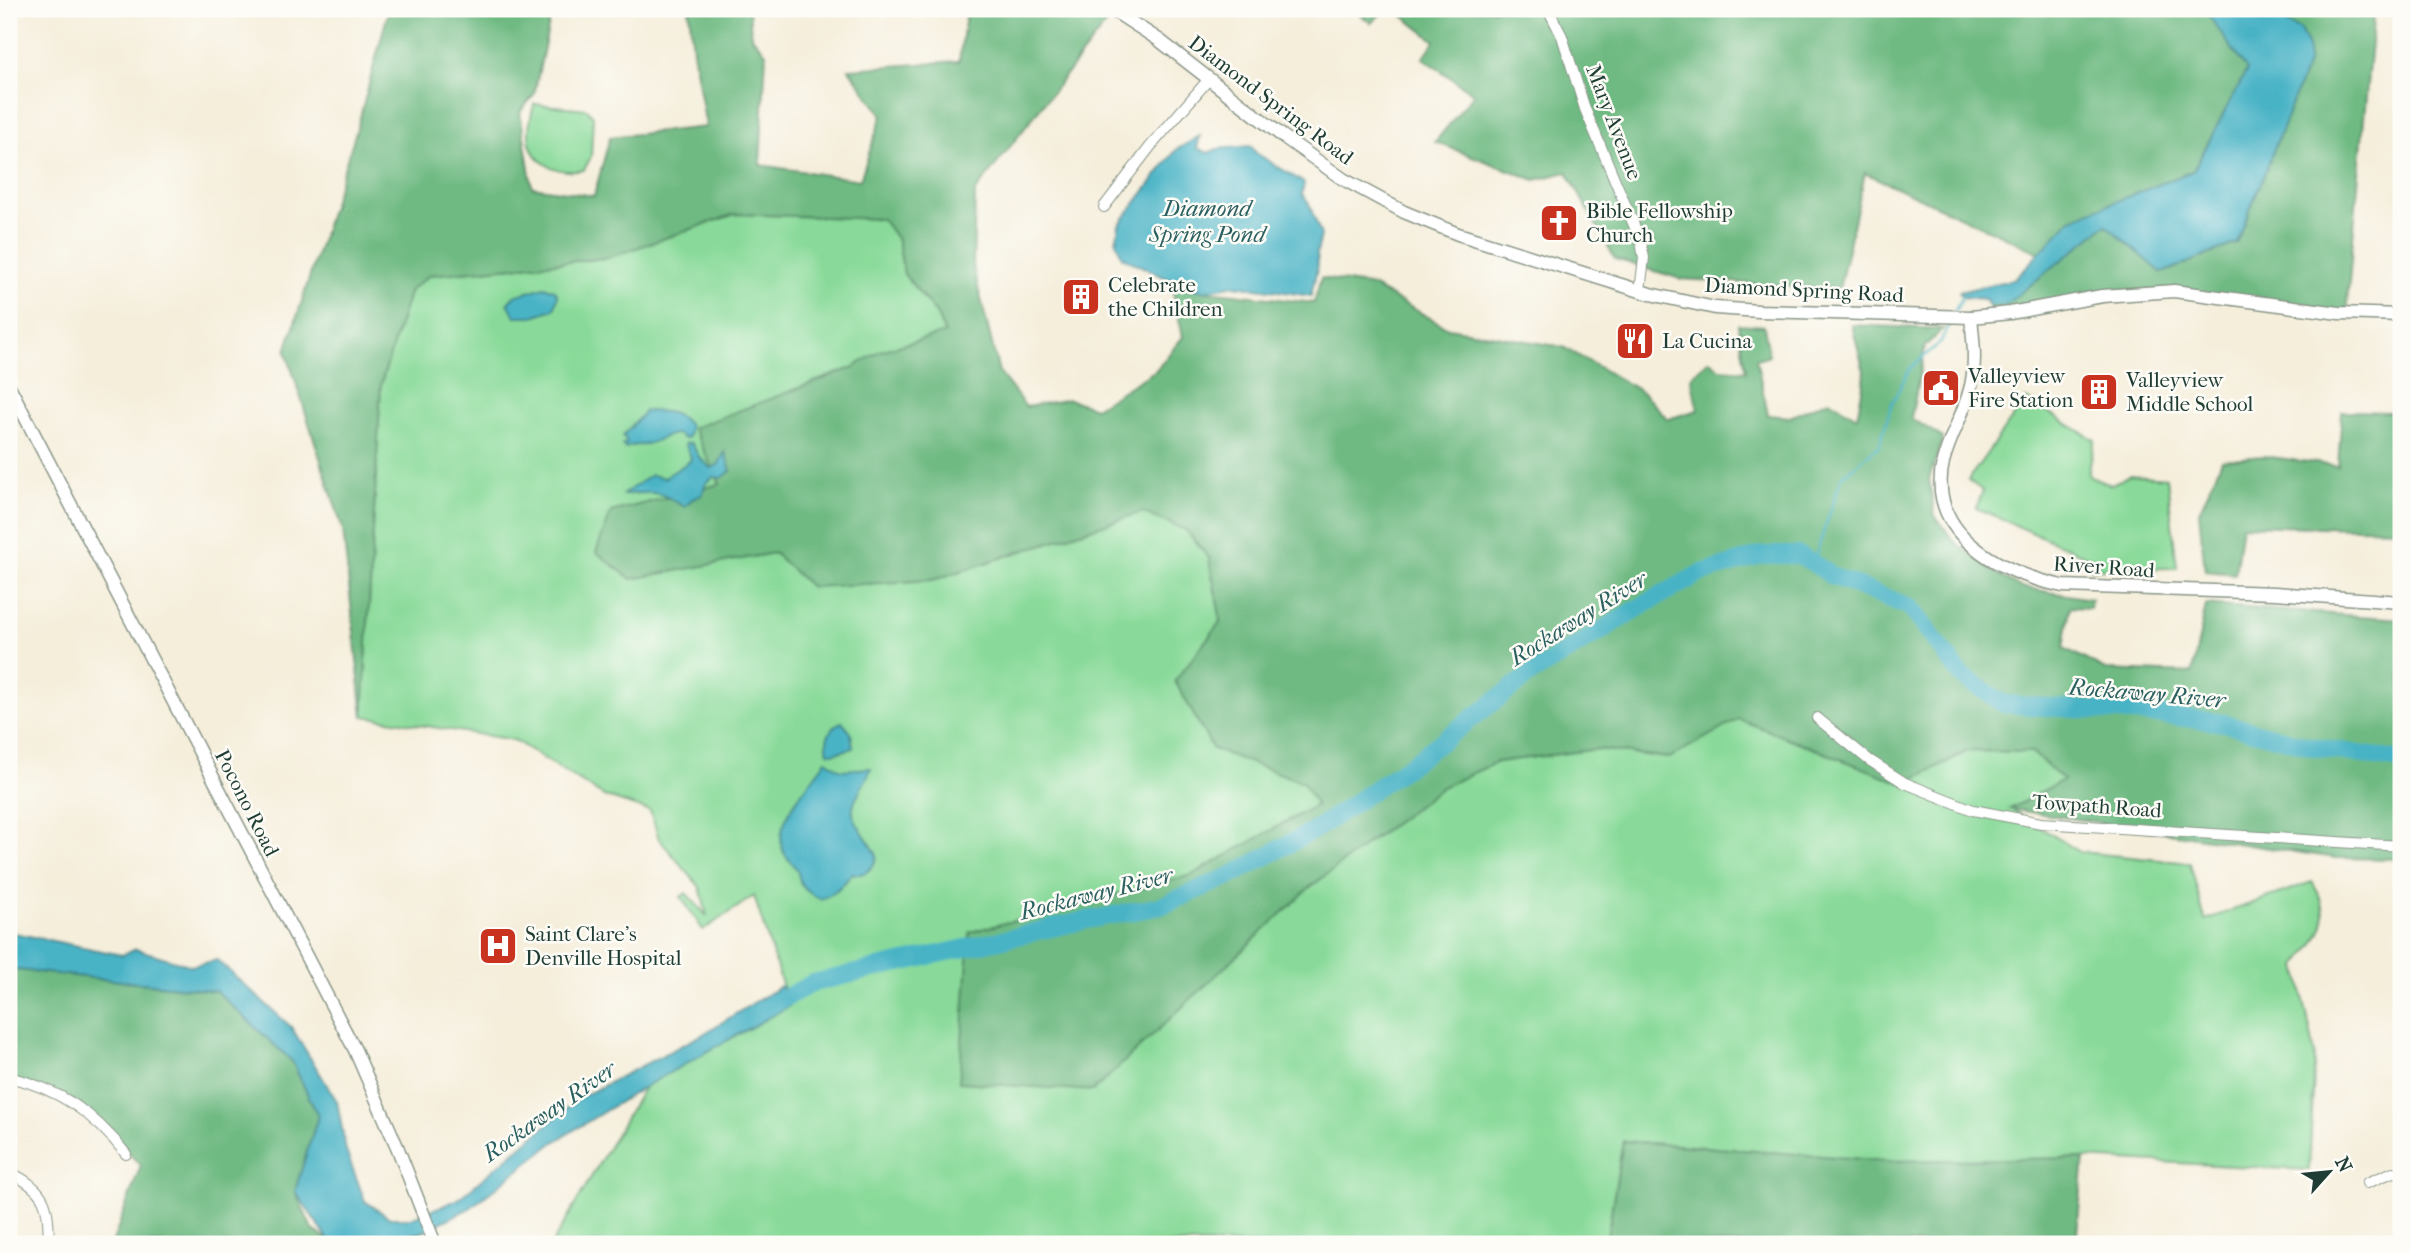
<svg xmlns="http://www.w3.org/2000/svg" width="2410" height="1253" font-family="'IM FELL French Canon',serif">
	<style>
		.green { fill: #89da9a; stroke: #548c67; stroke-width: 2 }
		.forest { fill: #6eba82; stroke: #467c5b; stroke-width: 2 }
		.water { fill: #48b3c6; stroke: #34787d; stroke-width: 2 }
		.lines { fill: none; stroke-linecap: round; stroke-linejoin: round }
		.stream { stroke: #48b3c6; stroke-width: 2.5 }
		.river { stroke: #48b3c6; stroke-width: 18 }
		.minor-casing { stroke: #8a9688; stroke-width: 12 }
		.tertiary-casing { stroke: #8a9688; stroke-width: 15 }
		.minor { stroke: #fff; stroke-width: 10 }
		.tertiary { stroke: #fff; stroke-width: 12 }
		.labels { text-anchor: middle; stroke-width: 5; stroke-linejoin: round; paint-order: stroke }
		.street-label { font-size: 21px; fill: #1f3d34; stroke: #fdfcf7 }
		.poi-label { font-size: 21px; fill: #1f3d34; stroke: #fdfcf7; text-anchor: start }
		.water-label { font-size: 23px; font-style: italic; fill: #2b6060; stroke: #fdfcf7 }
	</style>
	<rect width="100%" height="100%" fill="#fdfcf7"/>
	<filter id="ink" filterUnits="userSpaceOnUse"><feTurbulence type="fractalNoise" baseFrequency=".0143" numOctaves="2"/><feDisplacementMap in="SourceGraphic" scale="14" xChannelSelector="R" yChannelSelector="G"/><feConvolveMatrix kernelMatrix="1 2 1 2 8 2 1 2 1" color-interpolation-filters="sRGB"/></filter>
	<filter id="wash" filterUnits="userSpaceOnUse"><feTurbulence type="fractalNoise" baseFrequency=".00686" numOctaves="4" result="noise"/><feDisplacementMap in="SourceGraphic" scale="28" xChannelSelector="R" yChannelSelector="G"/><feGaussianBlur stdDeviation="1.57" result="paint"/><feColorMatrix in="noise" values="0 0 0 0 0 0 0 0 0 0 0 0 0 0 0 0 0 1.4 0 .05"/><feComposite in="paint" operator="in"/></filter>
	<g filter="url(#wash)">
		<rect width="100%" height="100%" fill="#f5eedb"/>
		<g class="green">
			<path d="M 534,104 L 587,109 L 593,116 L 591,157 L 584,170 C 557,175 528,163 529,132 C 529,122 532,113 534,104 Z"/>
			<path d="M 735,214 L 883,219 L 898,241 L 904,274 L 936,313 L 945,334 L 880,351 L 852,368 L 694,428 L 720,484 L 611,512 L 631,579 L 774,553 L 811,587 L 933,580 L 1142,512 L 1186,530 L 1209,558 L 1221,621 L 1175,681 L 1213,749 L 1303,782 L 1316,805 L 1192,875 L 970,932 L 1309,888 L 1442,787 L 1497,762 L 1597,749 L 1669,758 L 1739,719 L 1904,784 L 1968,751 L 2032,752 L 2063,780 L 2011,809 L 2080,852 L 2190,863 L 2205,920 L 2312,882 C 2336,920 2321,934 2297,966 L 2315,1054 L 2309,1170 L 2084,1158 L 1889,1161 L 1623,1141 L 1606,1244 L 552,1244 L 644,1087 L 789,1006 L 754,896 L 703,930 L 681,897 L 686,893 L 707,916 L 700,887 L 659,839 L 650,811 L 604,796 L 514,740 L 363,716 L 381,384 L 410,290 L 430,275 L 607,258 Z"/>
			<path d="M 2026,399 L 2095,440 L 2088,475 L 2111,485 L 2130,475 L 2167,478 L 2177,568 L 2091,569 L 2091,558 L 1976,508 L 1983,491 L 1968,480 Z"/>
		</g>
		<g class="forest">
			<path d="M 389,9 L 552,9 L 534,95 L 520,112 L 532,187 L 594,196 L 610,137 L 706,127 L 693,51 L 689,9 L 749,9 L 751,36 L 766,53 L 760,165 L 860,180 L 882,115 L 849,69 L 959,61 L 967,9 L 1070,9 L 1107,22 L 975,192 L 973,267 L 999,372 L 1026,407 L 1069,399 L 1095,408 L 1156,370 L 1183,337 L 1172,287 L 1314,303 L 1321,278 L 1372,286 L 1448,328 L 1563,347 L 1642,392 L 1668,419 L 1698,410 L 1691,377 L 1709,360 L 1720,369 L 1746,371 L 1738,324 L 1764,326 L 1769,356 L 1756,359 L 1768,415 L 1790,417 L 1829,400 L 1857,417 L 1865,375 L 1852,325 L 1943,329 L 1925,346 L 1911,418 L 1943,438 L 1929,479 L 1935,516 L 1956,543 L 1994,572 L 2020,587 L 2091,599 L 2090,608 L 2070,607 L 2064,648 L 2105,670 L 2192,673 L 2206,605 L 2401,619 L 2401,859 L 2336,858 L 2010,809 L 2063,780 L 2032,752 L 1967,751 L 1904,784 L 1739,719 L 1669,758 L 1597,749 L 1497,762 L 1442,787 L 1309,888 L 1093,1091 L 959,1082 L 970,932 L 1192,875 L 1316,805 L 1303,782 L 1213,749 L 1175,681 L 1221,621 L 1209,558 L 1186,530 L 1142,512 L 933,580 L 811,587 L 774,553 L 631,579 L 596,552 L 611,512 L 720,484 L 693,428 L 852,368 L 880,351 L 945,333 L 936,313 L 904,274 L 898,241 L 882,219 L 735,214 L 607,258 L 430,275 L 410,290 L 381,384 L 363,716 L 343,530 L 286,351 L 358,125 Z"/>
			<path d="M 1353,9 L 1386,9 L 1371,23 Z"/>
			<path d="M 1394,9 L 2204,9 L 2213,22 L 2223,26 L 2247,70 L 2193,171 L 2071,219 L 2040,253 L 1865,173 L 1839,289 L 1681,279 L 1615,259 L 1567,172 L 1535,180 L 1435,142 L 1474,94 L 1423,58 L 1435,41 Z"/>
			<path d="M 2296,9 L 2374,9 L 2346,315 L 2168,292 L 1995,318 L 1989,306 L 2005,305 L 2106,224 L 2162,273 L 2237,243 L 2308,62 L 2308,47 L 2267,19 L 2257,20 L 2253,17 L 2256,12 L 2282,12 Z"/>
			<path d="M 2342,411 L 2392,412 L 2390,467 L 2401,468 L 2401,529 L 2242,525 L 2235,574 L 2205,571 L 2199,512 L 2222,460 L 2263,456 L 2338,466 Z"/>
			<path d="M 9,969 L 216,991 L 292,1061 L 318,1116 L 295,1191 L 312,1229 L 334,1244 L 112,1244 L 141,1165 L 73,1101 L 9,1081 Z"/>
			<path d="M 1623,1141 L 1889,1161 L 2084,1158 L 2076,1244 L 1606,1244 Z"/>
			<path d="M 420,1233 L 425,1244 L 390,1244 Z"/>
		</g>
		<g class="water">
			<path d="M 2204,9 L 2296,9 L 2282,12 L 2257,12 L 2253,17 L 2257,20 L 2282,21 L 2300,29 L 2308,47 L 2308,63 L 2237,243 L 2162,273 L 2106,225 L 2005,305 L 1989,306 L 1985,299 L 1962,297 L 1959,292 L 2015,279 L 2071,219 L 2193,171 L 2247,70 Z"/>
			<path d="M 1200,136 L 1197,148 L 1208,153 L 1217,149 L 1251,146 L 1256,153 L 1304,183 L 1302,194 L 1309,204 L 1321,235 L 1317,253 L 1318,265 L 1311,296 L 1235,285 L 1204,291 L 1187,288 L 1122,257 L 1116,242 L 1119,225 L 1176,150 Z"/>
			<path d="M 544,287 L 555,290 L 558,296 L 554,309 L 533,316 L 515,316 L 508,303 L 514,296 Z"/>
			<path d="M 645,411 C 662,411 681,411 690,427 L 688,437 L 684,439 L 678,434 C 665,434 658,442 646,444 C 634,447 637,443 625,448 L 622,445 L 627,442 L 623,436 Z"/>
			<path d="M 691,443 L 700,458 L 711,468 L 718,465 L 725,452 L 731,471 L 722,478 L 713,477 L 705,485 L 702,495 L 692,499 L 685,507 C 657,490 654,491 622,495 L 651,475 L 664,478 L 690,461 L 691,457 L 685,444 Z"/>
			<path d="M 842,722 L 851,733 L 853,748 L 835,753 L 828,752 C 824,740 830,726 842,722 Z"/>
			<path d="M 826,760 L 841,770 L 871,768 C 867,782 855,794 853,808 C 850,821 872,842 877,856 C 873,869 866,877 852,873 C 845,884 832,896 820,899 C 812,895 802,889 800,881 C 798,875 799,875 797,870 C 792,862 784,857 782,847 C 775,818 812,782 826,760 Z"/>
			<path d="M 9,932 L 122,955 L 136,949 L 192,966 L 217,960 L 291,1027 L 337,1101 L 346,1151 L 365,1201 L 390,1218 L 411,1218 L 457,1200 L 579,1098 L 700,1036 L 781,986 L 789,1006 L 644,1087 L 553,1143 L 470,1208 L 420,1233 L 330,1242 L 295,1191 L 318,1116 L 292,1061 L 216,991 L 9,969 Z"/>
		</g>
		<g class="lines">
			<g class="stream">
				<path d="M 1954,313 L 1962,297"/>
				<path d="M 1813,563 L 1842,476 L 1879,446 L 1892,403 L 1910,368 L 1941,342 L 1950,322"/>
			</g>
			<path class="river" d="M 764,1009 L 813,983 L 1082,921 L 1161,906 L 1230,876 L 1318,828 L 1414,762 L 1532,673 L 1640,607 L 1699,574 L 1762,555 L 1798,555 L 1813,563 L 1832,576 L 1910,607 L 1962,676 L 2004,704 L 2161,715 L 2224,723 L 2309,746 L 2401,761"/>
		</g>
	</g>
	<g filter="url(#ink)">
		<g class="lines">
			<g class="minor-casing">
				<g id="minor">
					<path d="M 1548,9 L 1562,36 L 1585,109 L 1641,242 L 1644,258 L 1640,291"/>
					<path d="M 1104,207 L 1150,147 L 1209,79"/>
					<path d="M 1817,718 L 1869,760 L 1905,783 L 1973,810 L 2041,823 L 2401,846"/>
					<path d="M 9,1077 C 59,1089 94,1113 126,1154"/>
					<path d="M 9,1172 C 48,1191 48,1204 49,1244"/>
					<path d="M 2367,1183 L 2393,1172 L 2401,1173"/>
				</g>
			</g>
			<g class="tertiary-casing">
				<g id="tertiary">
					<path d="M 1111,9 L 1159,40 L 1281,135 L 1343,179 L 1404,212 L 1458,234 L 1650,294 L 1715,308 L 1759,311 L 1971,317 L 2010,313 L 2102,296 L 2174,291 L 2339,313 L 2401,315"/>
					<path d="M 1971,317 C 1973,338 1976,360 1972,381 C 1967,409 1950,434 1943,462 C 1926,536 2003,573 2062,586 L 2275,593 L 2401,602"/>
					<path d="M 9,386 L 355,1050 L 398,1149 L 435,1244"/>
				</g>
			</g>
			<use href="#minor" class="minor"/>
			<use href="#tertiary" class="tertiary"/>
		</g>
	</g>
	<defs>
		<g id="church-square" transform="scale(2.0125)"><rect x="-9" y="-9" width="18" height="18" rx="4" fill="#c8321e" stroke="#fdfcf7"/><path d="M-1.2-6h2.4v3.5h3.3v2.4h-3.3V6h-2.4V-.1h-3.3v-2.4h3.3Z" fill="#fff"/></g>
		<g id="building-square" transform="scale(2.0125)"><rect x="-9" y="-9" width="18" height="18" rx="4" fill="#c8321e" stroke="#fdfcf7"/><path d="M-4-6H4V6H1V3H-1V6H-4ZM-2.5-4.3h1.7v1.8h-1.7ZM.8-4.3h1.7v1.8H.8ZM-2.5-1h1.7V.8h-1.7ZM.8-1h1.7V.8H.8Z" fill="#fff"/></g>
		<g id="restaurant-square" transform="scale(2.0125)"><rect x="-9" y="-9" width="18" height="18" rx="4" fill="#c8321e" stroke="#fdfcf7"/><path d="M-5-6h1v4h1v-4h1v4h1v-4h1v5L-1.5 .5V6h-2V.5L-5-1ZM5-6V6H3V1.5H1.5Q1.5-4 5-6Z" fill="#fff"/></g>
		<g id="civic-square" transform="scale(2.0125)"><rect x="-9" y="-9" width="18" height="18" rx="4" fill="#c8321e" stroke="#fdfcf7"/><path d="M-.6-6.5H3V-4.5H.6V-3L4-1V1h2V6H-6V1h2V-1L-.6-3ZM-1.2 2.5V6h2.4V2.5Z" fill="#fff"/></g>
		<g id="hospital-square" transform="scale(2.0125)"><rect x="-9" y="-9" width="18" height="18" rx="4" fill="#c8321e" stroke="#fdfcf7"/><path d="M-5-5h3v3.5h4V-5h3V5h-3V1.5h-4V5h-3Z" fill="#fff"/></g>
	</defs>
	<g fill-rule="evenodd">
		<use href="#church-square" x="1559" y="223"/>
		<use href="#building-square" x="1081" y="297"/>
		<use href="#restaurant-square" x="1635" y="341"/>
		<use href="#civic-square" x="1941" y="388"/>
		<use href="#building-square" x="2099" y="392"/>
		<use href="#hospital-square" x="498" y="946"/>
	</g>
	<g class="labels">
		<g class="street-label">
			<text transform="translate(1271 100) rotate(37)" y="7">Diamond Spring Road</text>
			<text transform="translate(1614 122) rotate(69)" y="7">Mary Avenue</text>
			<text transform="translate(1804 290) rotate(3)" y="7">Diamond Spring Road</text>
			<text transform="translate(2104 567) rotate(4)" y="7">River Road</text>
			<text transform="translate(247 803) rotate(63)" y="7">Pocono Road</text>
			<text transform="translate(2097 806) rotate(4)" y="7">Towpath Road</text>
		</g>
		<g class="poi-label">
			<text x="1586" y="218">Bible Fellowship<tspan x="1586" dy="24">Church</tspan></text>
			<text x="1108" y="292">Celebrate<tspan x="1108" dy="24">the Children</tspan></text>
			<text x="1662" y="348">La Cucina</text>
			<text x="1968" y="383">Valleyview<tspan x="1968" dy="24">Fire Station</tspan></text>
			<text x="2126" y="387">Valleyview<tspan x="2126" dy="24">Middle School</tspan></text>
			<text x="525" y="941">Saint Clare's<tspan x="525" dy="24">Denville Hospital</tspan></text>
		</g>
		<g class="water-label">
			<text x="1207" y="216">Diamond<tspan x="1207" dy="26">Spring Pond</tspan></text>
			<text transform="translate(1578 618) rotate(-32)" y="8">Rockaway River</text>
			<text transform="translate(2147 693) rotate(5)" y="8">Rockaway River</text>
			<text transform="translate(1096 893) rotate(-14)" y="8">Rockaway River</text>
			<text transform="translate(549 1111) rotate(-35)" y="8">Rockaway River</text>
		</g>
	</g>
	<rect width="2410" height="1253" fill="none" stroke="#fdfcf7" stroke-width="35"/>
	<g transform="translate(2329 1172) rotate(63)" stroke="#fdfcf7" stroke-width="5" paint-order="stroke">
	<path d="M0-5L12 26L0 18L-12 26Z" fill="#1f3d34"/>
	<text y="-10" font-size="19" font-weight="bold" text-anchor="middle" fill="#1f3d34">N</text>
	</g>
</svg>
